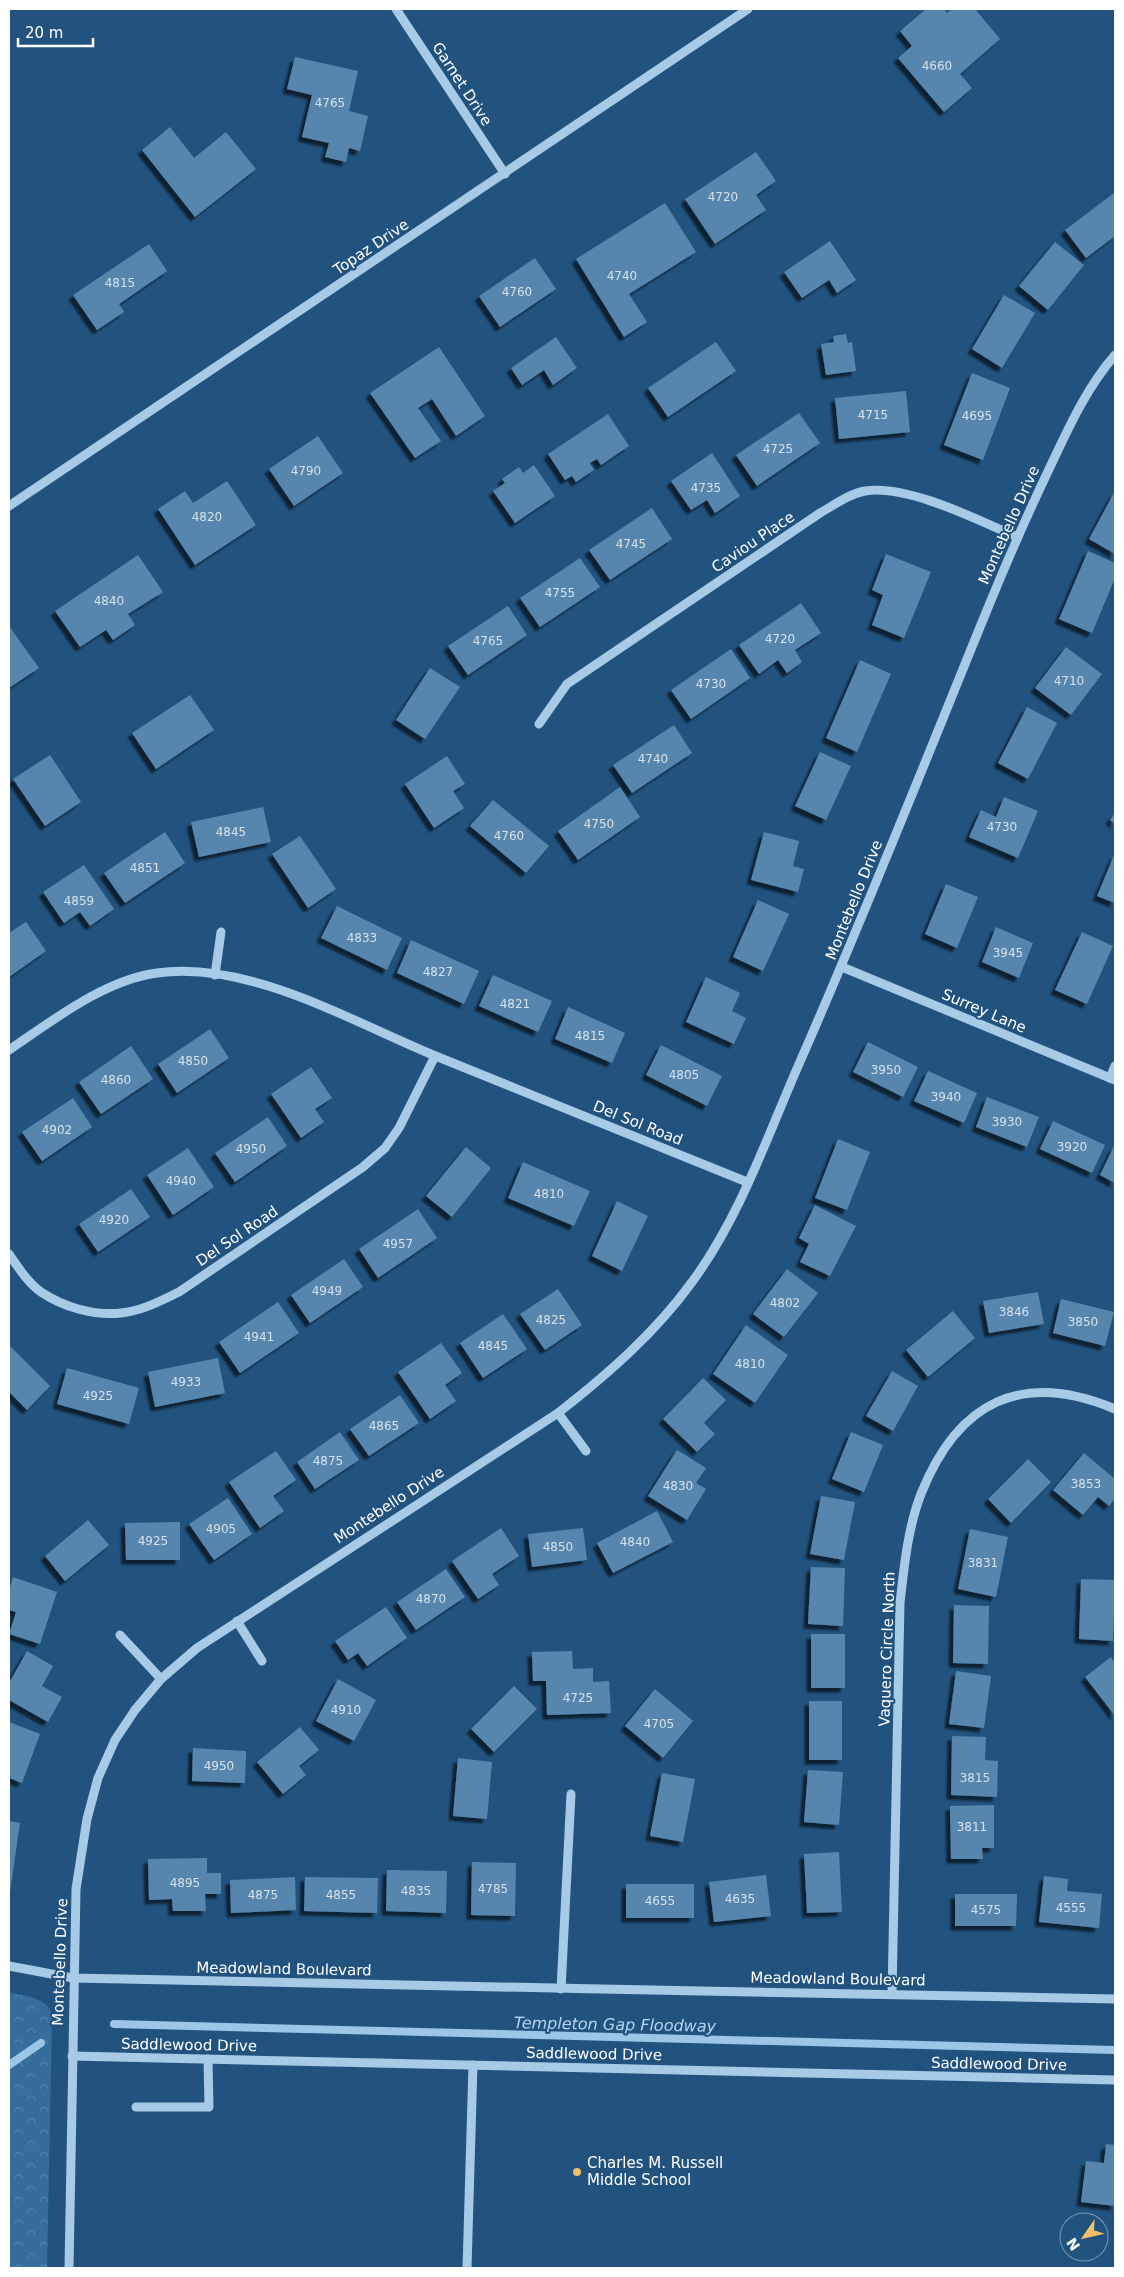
<svg xmlns="http://www.w3.org/2000/svg" width="1124" height="2277" font-family="'DejaVu Sans',sans-serif">
	<style>
		.forest { fill: url(#forest-crowns) }
		.lines { fill: none; stroke-linecap: round; stroke-linejoin: round }
		.stream { stroke: #9bc6e8; stroke-width: 8 }
		.building { fill: #5786ae; filter: url(#shadow) }
		.minor { stroke: #a7cae7; stroke-width: 9 }
		.poi-dot { fill: #f2be69; stroke: #22537f; stroke-width: 2 }
		.labels { text-anchor: middle; stroke-width: 4; stroke-linejoin: round; paint-order: stroke }
		.number-label { font-size: 12px; fill: #d5e1eb }
		.street-label { font-size: 15px; fill: #fff; stroke: #22537f }
		.poi-label { font-size: 15px; fill: #fff; stroke: #22537f; text-anchor: start }
		.water-label { font-size: 16px; font-style: italic; fill: #b2d4ee; stroke: #22537f }
	</style>
	<defs>
		<pattern id="forest-crowns" width="20" height="18" patternUnits="userSpaceOnUse" patternTransform="scale(1.25)"><rect width="20" height="18" fill="#366d9d"/><path d="M2 6a3 3 0 1 1 6 0M12 15a3 3 0 1 1 6 0" fill="none" stroke="#5483ac"/></pattern>
		<filter id="shadow"><feDropShadow dx="-4.5" dy="4.5" stdDeviation="1" flood-color="#0009"/></filter>
	</defs>
	<rect width="100%" height="100%" fill="#22537f"/>
	<path class="forest" d="M 9,1992 C 24,1996 50,1998 52,2016 L 47,2268 L 9,2268 Z"/>
	<g class="lines">
		<g class="stream">
			<path d="M 114,2024 L 1115,2050"/>
			<path d="M 9,2065 L 41,2043"/>
		</g>
	</g>
	<g class="building">
		<path d="M 926,9 L 944,9 L 947,13 L 952,9 L 975,9 L 1000,39 L 960,74 L 972,88 L 944,112 L 898,58 L 912,46 L 900,31 Z"/>
		<path d="M 295,57 L 358,71 L 349,111 L 368,116 L 360,151 L 349,148 L 346,162 L 325,157 L 329,143 L 302,137 L 312,95 L 287,89 Z"/>
		<path d="M 170,127 L 194,158 L 226,132 L 256,169 L 195,217 L 142,150 Z"/>
		<path d="M 756,152 L 776,181 L 756,195 L 766,210 L 715,244 L 685,199 Z"/>
		<path d="M 1114,193 L 1115,236 L 1086,258 L 1065,230 Z"/>
		<path d="M 665,203 L 696,252 L 629,294 L 647,322 L 624,337 L 576,259 Z"/>
		<path d="M 830,241 L 856,280 L 837,293 L 829,280 L 802,298 L 784,272 Z"/>
		<path d="M 1055,242 L 1084,265 L 1048,310 L 1019,286 Z"/>
		<path d="M 149,244 L 167,271 L 119,304 L 124,312 L 97,330 L 73,295 Z"/>
		<path d="M 535,258 L 556,289 L 500,327 L 479,296 Z"/>
		<path d="M 1004,295 L 1035,313 L 1002,368 L 972,349 Z"/>
		<path d="M 846,334 L 848,343 L 852,342 L 856,371 L 826,375 L 821,344 L 834,342 L 833,336 Z"/>
		<path d="M 556,337 L 577,368 L 553,385 L 544,370 L 522,385 L 511,368 Z"/>
		<path d="M 716,342 L 736,371 L 668,417 L 648,388 Z"/>
		<path d="M 439,347 L 485,416 L 456,436 L 432,399 L 418,408 L 441,441 L 415,458 L 370,393 Z"/>
		<path d="M 972,373 L 1010,388 L 983,460 L 944,445 Z"/>
		<path d="M 906,391 L 910,432 L 839,439 L 835,398 Z"/>
		<path d="M 799,413 L 820,443 L 757,486 L 736,455 Z"/>
		<path d="M 608,414 L 629,446 L 601,465 L 597,459 L 590,463 L 594,470 L 576,482 L 572,476 L 565,480 L 548,454 Z"/>
		<path d="M 318,436 L 343,473 L 294,506 L 269,469 Z"/>
		<path d="M 712,453 L 740,496 L 715,513 L 707,500 L 691,510 L 671,481 Z"/>
		<path d="M 534,465 L 555,496 L 515,523 L 493,491 L 505,483 L 502,479 L 519,467 L 523,473 Z"/>
		<path d="M 227,481 L 256,525 L 195,565 L 158,509 L 185,491 L 193,503 Z"/>
		<path d="M 1115,491 L 1115,554 L 1089,539 Z"/>
		<path d="M 652,508 L 672,539 L 610,580 L 589,550 Z"/>
		<path d="M 1088,551 L 1115,563 L 1115,578 L 1092,633 L 1059,619 Z"/>
		<path d="M 886,554 L 931,572 L 904,638 L 872,625 L 883,595 L 872,590 Z"/>
		<path d="M 138,555 L 163,592 L 128,614 L 135,625 L 113,640 L 106,630 L 80,647 L 55,611 Z"/>
		<path d="M 580,558 L 600,587 L 540,627 L 520,598 Z"/>
		<path d="M 801,603 L 821,633 L 795,650 L 802,662 L 787,673 L 778,660 L 759,674 L 739,645 Z"/>
		<path d="M 508,606 L 527,635 L 468,675 L 448,646 Z"/>
		<path d="M 9,626 L 39,668 L 9,688 Z"/>
		<path d="M 1066,647 L 1102,674 L 1071,715 L 1035,688 Z"/>
		<path d="M 731,649 L 750,678 L 691,719 L 671,690 Z"/>
		<path d="M 860,660 L 891,674 L 857,752 L 826,738 Z"/>
		<path d="M 430,668 L 460,687 L 425,739 L 396,720 Z"/>
		<path d="M 190,695 L 214,730 L 156,769 L 132,733 Z"/>
		<path d="M 1027,707 L 1057,723 L 1028,779 L 998,763 Z"/>
		<path d="M 674,725 L 692,753 L 632,793 L 613,765 Z"/>
		<path d="M 820,752 L 851,766 L 826,820 L 795,806 Z"/>
		<path d="M 50,755 L 81,802 L 45,826 L 13,779 Z"/>
		<path d="M 447,756 L 465,784 L 453,791 L 464,808 L 434,828 L 405,784 Z"/>
		<path d="M 620,787 L 640,817 L 578,860 L 558,831 Z"/>
		<path d="M 1004,797 L 1038,811 L 1018,858 L 969,837 L 981,810 L 996,817 Z"/>
		<path d="M 493,800 L 549,846 L 526,873 L 470,826 Z"/>
		<path d="M 263,807 L 271,842 L 199,857 L 191,822 Z"/>
		<path d="M 1115,813 L 1115,824 L 1110,820 Z"/>
		<path d="M 165,832 L 185,863 L 125,903 L 104,873 Z"/>
		<path d="M 764,832 L 799,841 L 793,866 L 804,869 L 798,892 L 751,880 Z"/>
		<path d="M 300,836 L 336,889 L 308,908 L 272,854 Z"/>
		<path d="M 1115,853 L 1115,903 L 1097,896 Z"/>
		<path d="M 84,865 L 114,909 L 90,926 L 80,912 L 64,923 L 43,892 Z"/>
		<path d="M 946,884 L 978,897 L 957,948 L 925,934 Z"/>
		<path d="M 758,900 L 789,914 L 763,971 L 733,957 Z"/>
		<path d="M 337,906 L 402,938 L 387,970 L 321,938 Z"/>
		<path d="M 26,922 L 46,951 L 9,977 L 9,933 Z"/>
		<path d="M 996,927 L 1033,943 L 1019,978 L 982,962 Z"/>
		<path d="M 1082,932 L 1113,946 L 1087,1004 L 1055,990 Z"/>
		<path d="M 411,940 L 479,971 L 464,1004 L 397,973 Z"/>
		<path d="M 493,975 L 552,1001 L 538,1032 L 479,1006 Z"/>
		<path d="M 706,977 L 740,993 L 732,1011 L 746,1018 L 734,1044 L 686,1022 Z"/>
		<path d="M 568,1007 L 625,1033 L 612,1063 L 555,1039 Z"/>
		<path d="M 210,1029 L 229,1058 L 177,1093 L 158,1064 Z"/>
		<path d="M 868,1042 L 918,1067 L 903,1097 L 853,1072 Z"/>
		<path d="M 661,1045 L 722,1076 L 707,1106 L 646,1075 Z"/>
		<path d="M 131,1046 L 153,1079 L 101,1114 L 79,1082 Z"/>
		<path d="M 311,1067 L 332,1098 L 315,1109 L 324,1122 L 301,1138 L 271,1094 Z"/>
		<path d="M 928,1071 L 977,1093 L 964,1123 L 914,1101 Z"/>
		<path d="M 987,1097 L 1039,1117 L 1027,1147 L 976,1127 Z"/>
		<path d="M 73,1098 L 92,1127 L 42,1161 L 22,1132 Z"/>
		<path d="M 268,1117 L 287,1146 L 235,1182 L 215,1153 Z"/>
		<path d="M 1053,1121 L 1105,1145 L 1092,1173 L 1040,1149 Z"/>
		<path d="M 838,1139 L 870,1152 L 847,1210 L 815,1198 Z"/>
		<path d="M 1115,1144 L 1115,1183 L 1100,1175 Z"/>
		<path d="M 466,1147 L 491,1168 L 452,1217 L 426,1196 Z"/>
		<path d="M 188,1148 L 214,1187 L 173,1215 L 147,1175 Z"/>
		<path d="M 523,1162 L 590,1191 L 574,1226 L 508,1198 Z"/>
		<path d="M 131,1189 L 150,1217 L 98,1252 L 79,1224 Z"/>
		<path d="M 617,1201 L 648,1216 L 622,1271 L 592,1256 Z"/>
		<path d="M 815,1205 L 856,1226 L 830,1276 L 800,1262 L 809,1244 L 799,1238 Z"/>
		<path d="M 418,1209 L 437,1238 L 378,1278 L 359,1249 Z"/>
		<path d="M 344,1259 L 363,1287 L 310,1323 L 291,1295 Z"/>
		<path d="M 787,1269 L 818,1293 L 784,1337 L 753,1314 Z"/>
		<path d="M 558,1289 L 582,1325 L 545,1350 L 520,1314 Z"/>
		<path d="M 1038,1292 L 1044,1324 L 989,1333 L 983,1301 Z"/>
		<path d="M 1061,1299 L 1114,1312 L 1105,1346 L 1053,1333 Z"/>
		<path d="M 278,1302 L 299,1333 L 240,1373 L 219,1342 Z"/>
		<path d="M 953,1311 L 975,1338 L 928,1377 L 906,1350 Z"/>
		<path d="M 503,1314 L 527,1349 L 483,1378 L 460,1343 Z"/>
		<path d="M 746,1325 L 788,1355 L 755,1403 L 713,1374 Z"/>
		<path d="M 441,1343 L 462,1373 L 445,1385 L 456,1401 L 430,1419 L 398,1372 Z"/>
		<path d="M 9,1345 L 50,1386 L 27,1410 L 9,1392 Z"/>
		<path d="M 218,1358 L 225,1393 L 155,1407 L 148,1372 Z"/>
		<path d="M 67,1368 L 139,1388 L 129,1424 L 57,1404 Z"/>
		<path d="M 892,1371 L 918,1386 L 893,1431 L 866,1416 Z"/>
		<path d="M 703,1378 L 726,1400 L 704,1423 L 715,1434 L 697,1452 L 663,1419 Z"/>
		<path d="M 400,1395 L 419,1423 L 369,1456 L 350,1429 Z"/>
		<path d="M 340,1432 L 359,1460 L 315,1489 L 297,1462 Z"/>
		<path d="M 851,1432 L 883,1445 L 864,1492 L 832,1479 Z"/>
		<path d="M 677,1450 L 706,1468 L 696,1483 L 706,1489 L 687,1520 L 648,1496 Z"/>
		<path d="M 276,1451 L 296,1480 L 273,1496 L 284,1511 L 260,1528 L 229,1482 Z"/>
		<path d="M 1084,1453 L 1115,1479 L 1115,1498 L 1109,1506 L 1098,1497 L 1083,1515 L 1053,1490 Z"/>
		<path d="M 1028,1459 L 1051,1482 L 1011,1523 L 988,1499 Z"/>
		<path d="M 821,1496 L 855,1502 L 844,1560 L 810,1554 Z"/>
		<path d="M 228,1498 L 252,1534 L 214,1560 L 189,1524 Z"/>
		<path d="M 657,1511 L 673,1542 L 613,1573 L 597,1543 Z"/>
		<path d="M 88,1520 L 109,1545 L 65,1581 L 45,1556 Z"/>
		<path d="M 180,1522 L 180,1560 L 126,1560 L 125,1523 Z"/>
		<path d="M 501,1528 L 519,1556 L 492,1574 L 499,1585 L 478,1599 L 452,1561 Z"/>
		<path d="M 583,1528 L 587,1560 L 532,1567 L 528,1534 Z"/>
		<path d="M 970,1529 L 1008,1537 L 996,1597 L 958,1589 Z"/>
		<path d="M 811,1567 L 845,1568 L 843,1626 L 808,1624 Z"/>
		<path d="M 446,1569 L 465,1597 L 416,1630 L 397,1602 Z"/>
		<path d="M 13,1577 L 57,1592 L 40,1644 L 9,1634 L 16,1612 L 9,1610 L 9,1590 Z"/>
		<path d="M 1081,1579 L 1115,1580 L 1113,1641 L 1079,1639 Z"/>
		<path d="M 954,1605 L 989,1606 L 988,1664 L 953,1663 Z"/>
		<path d="M 386,1607 L 407,1638 L 367,1666 L 358,1653 L 348,1660 L 335,1641 Z"/>
		<rect x="811" y="1634" width="34" height="54"/>
		<path d="M 27,1651 L 53,1666 L 42,1686 L 62,1697 L 48,1722 L 9,1700 L 9,1683 Z"/>
		<path d="M 572,1651 L 573,1669 L 593,1668 L 593,1682 L 609,1681 L 611,1713 L 547,1715 L 546,1681 L 533,1681 L 532,1652 Z"/>
		<path d="M 1111,1657 L 1115,1663 L 1115,1716 L 1085,1677 Z"/>
		<path d="M 956,1671 L 991,1676 L 984,1728 L 949,1724 Z"/>
		<path d="M 338,1679 L 376,1700 L 354,1741 L 316,1721 Z"/>
		<path d="M 514,1686 L 537,1709 L 494,1752 L 471,1729 Z"/>
		<path d="M 655,1689 L 693,1721 L 663,1758 L 625,1726 Z"/>
		<rect x="809" y="1701" width="33" height="59"/>
		<path d="M 9,1722 L 40,1734 L 22,1783 L 9,1778 Z"/>
		<path d="M 300,1727 L 319,1750 L 299,1766 L 306,1775 L 283,1794 L 257,1762 Z"/>
		<path d="M 952,1736 L 986,1737 L 985,1760 L 998,1761 L 997,1797 L 951,1795 Z"/>
		<path d="M 193,1748 L 246,1751 L 245,1783 L 192,1781 Z"/>
		<path d="M 458,1758 L 492,1762 L 487,1819 L 453,1816 Z"/>
		<path d="M 808,1770 L 843,1772 L 839,1825 L 804,1822 Z"/>
		<path d="M 662,1773 L 695,1779 L 683,1842 L 650,1836 Z"/>
		<path d="M 994,1805 L 994,1848 L 982,1848 L 983,1859 L 951,1859 L 950,1806 Z"/>
		<path d="M 9,1821 L 20,1823 L 10,1892 L 9,1892 Z"/>
		<path d="M 839,1852 L 842,1912 L 807,1913 L 804,1854 Z"/>
		<path d="M 207,1858 L 207,1873 L 221,1873 L 221,1894 L 205,1894 L 206,1911 L 173,1911 L 172,1899 L 149,1900 L 148,1859 Z"/>
		<path d="M 472,1862 L 516,1863 L 515,1916 L 471,1915 Z"/>
		<path d="M 387,1870 L 447,1871 L 446,1913 L 386,1911 Z"/>
		<path d="M 766,1875 L 771,1916 L 714,1922 L 709,1882 Z"/>
		<path d="M 1044,1876 L 1068,1879 L 1067,1891 L 1102,1894 L 1099,1928 L 1039,1922 Z"/>
		<path d="M 295,1877 L 296,1910 L 231,1913 L 230,1880 Z"/>
		<path d="M 305,1877 L 378,1878 L 377,1913 L 304,1911 Z"/>
		<rect x="626" y="1884" width="68" height="34"/>
		<path d="M 955,1894 L 1017,1894 L 1016,1926 L 955,1926 Z"/>
		<path d="M 1106,2144 L 1115,2145 L 1115,2206 L 1081,2202 L 1086,2161 L 1104,2163 Z"/>
	</g>
	<g class="lines">
		<g class="minor">
			<path d="M 396,9 L 505,174"/>
			<path d="M 9,506 L 748,9"/>
			<path d="M 539,724 L 567,684 L 820,513 C 834,505 849,494 865,491 C 907,484 978,520 1017,537"/>
			<path d="M 842,967 L 1115,1080"/>
			<path d="M 215,975 L 221,932"/>
			<path d="M 9,1050 C 52,1021 104,980 157,973 C 250,960 354,1023 438,1057 C 541,1099 645,1140 747,1182"/>
			<path d="M 1110,1078 L 1115,1066"/>
			<path d="M 9,1254 C 18,1267 28,1283 41,1292 C 63,1307 94,1316 121,1313 C 142,1311 160,1301 179,1292 L 363,1167 L 385,1148 L 399,1128 L 435,1056"/>
			<path d="M 558,1413 L 586,1451"/>
			<path d="M 237,1621 L 262,1661"/>
			<path d="M 120,1635 L 161,1679"/>
			<path d="M 9,1966 L 73,1978 C 420,1986 768,1992 1115,1999"/>
			<path d="M 561,1989 L 571,1794"/>
			<path d="M 892,1993 L 900,1603 C 904,1567 908,1527 921,1494 C 958,1401 1022,1370 1115,1409"/>
			<path d="M 72,2056 L 1115,2080"/>
			<path d="M 136,2107 L 209,2107 L 208,2059"/>
			<path d="M 69,2268 L 76,1889 L 87,1819 L 98,1778 L 115,1740 L 135,1710 L 161,1679 L 197,1648 L 558,1413 C 608,1374 655,1333 692,1282 C 740,1217 767,1137 799,1064 C 865,914 925,762 987,610 C 1007,561 1028,513 1051,465 C 1069,427 1087,387 1115,355"/>
			<path d="M 467,2268 L 473,2065"/>
		</g>
	</g>
	<circle class="poi-dot" cx="577" cy="2172" r="5"/>
	<g class="labels">
		<g class="number-label">
			<text x="937" y="70">4660</text>
			<text x="330" y="107">4765</text>
			<text x="723" y="201">4720</text>
			<text x="622" y="280">4740</text>
			<text x="120" y="287">4815</text>
			<text x="517" y="296">4760</text>
			<text x="873" y="419">4715</text>
			<text x="977" y="420">4695</text>
			<text x="778" y="453">4725</text>
			<text x="306" y="475">4790</text>
			<text x="706" y="492">4735</text>
			<text x="207" y="521">4820</text>
			<text x="631" y="548">4745</text>
			<text x="560" y="597">4755</text>
			<text x="109" y="605">4840</text>
			<text x="780" y="643">4720</text>
			<text x="488" y="645">4765</text>
			<text x="1069" y="685">4710</text>
			<text x="711" y="688">4730</text>
			<text x="653" y="763">4740</text>
			<text x="599" y="828">4750</text>
			<text x="1002" y="831">4730</text>
			<text x="231" y="836">4845</text>
			<text x="509" y="840">4760</text>
			<text x="145" y="872">4851</text>
			<text x="79" y="905">4859</text>
			<text x="362" y="942">4833</text>
			<text x="1008" y="957">3945</text>
			<text x="438" y="976">4827</text>
			<text x="515" y="1008">4821</text>
			<text x="590" y="1040">4815</text>
			<text x="193" y="1065">4850</text>
			<text x="886" y="1074">3950</text>
			<text x="684" y="1079">4805</text>
			<text x="116" y="1084">4860</text>
			<text x="946" y="1101">3940</text>
			<text x="1007" y="1126">3930</text>
			<text x="57" y="1134">4902</text>
			<text x="1072" y="1151">3920</text>
			<text x="251" y="1153">4950</text>
			<text x="181" y="1185">4940</text>
			<text x="549" y="1198">4810</text>
			<text x="114" y="1224">4920</text>
			<text x="398" y="1248">4957</text>
			<text x="327" y="1295">4949</text>
			<text x="785" y="1307">4802</text>
			<text x="1014" y="1316">3846</text>
			<text x="551" y="1324">4825</text>
			<text x="1083" y="1326">3850</text>
			<text x="259" y="1341">4941</text>
			<text x="493" y="1350">4845</text>
			<text x="750" y="1368">4810</text>
			<text x="186" y="1386">4933</text>
			<text x="98" y="1400">4925</text>
			<text x="384" y="1430">4865</text>
			<text x="328" y="1465">4875</text>
			<text x="1086" y="1488">3853</text>
			<text x="678" y="1490">4830</text>
			<text x="221" y="1533">4905</text>
			<text x="153" y="1545">4925</text>
			<text x="635" y="1546">4840</text>
			<text x="558" y="1551">4850</text>
			<text x="983" y="1567">3831</text>
			<text x="431" y="1603">4870</text>
			<text x="578" y="1702">4725</text>
			<text x="346" y="1714">4910</text>
			<text x="659" y="1728">4705</text>
			<text x="219" y="1770">4950</text>
			<text x="975" y="1782">3815</text>
			<text x="972" y="1831">3811</text>
			<text x="185" y="1887">4895</text>
			<text x="493" y="1893">4785</text>
			<text x="416" y="1895">4835</text>
			<text x="263" y="1899">4875</text>
			<text x="341" y="1899">4855</text>
			<text x="740" y="1903">4635</text>
			<text x="660" y="1905">4655</text>
			<text x="1071" y="1912">4555</text>
			<text x="986" y="1914">4575</text>
		</g>
		<g class="street-label">
			<text transform="translate(462 84) rotate(57)" y="5">Garnet Drive</text>
			<text transform="translate(371 247) rotate(-34)" y="5">Topaz Drive</text>
			<text transform="translate(1009 525) rotate(-66)" y="5">Montebello Drive</text>
			<text transform="translate(753 542) rotate(-34)" y="5">Caviou Place</text>
			<text transform="translate(854 900) rotate(-68)" y="5">Montebello Drive</text>
			<text transform="translate(984 1011) rotate(23)" y="5">Surrey Lane</text>
			<text transform="translate(638 1123) rotate(22)" y="5">Del Sol Road</text>
			<text transform="translate(237 1236) rotate(-34)" y="5">Del Sol Road</text>
			<text transform="translate(389 1505) rotate(-33)" y="5">Montebello Drive</text>
			<text transform="translate(887 1649) rotate(-88)" y="5">Vaquero Circle North</text>
			<text transform="translate(60 1962) rotate(-88)" y="5">Montebello Drive</text>
			<text transform="translate(284 1969) rotate(1)" y="5">Meadowland Boulevard</text>
			<text transform="translate(838 1979) rotate(1)" y="5">Meadowland Boulevard</text>
			<text transform="translate(189 2045) rotate(1)" y="5">Saddlewood Drive</text>
			<text transform="translate(594 2054) rotate(1)" y="5">Saddlewood Drive</text>
			<text transform="translate(999 2064) rotate(1)" y="5">Saddlewood Drive</text>
		</g>
		<g class="poi-label">
			<text x="587" y="2168">Charles M. Russell<tspan x="587" dy="17">Middle School</tspan></text>
		</g>
		<g class="water-label">
			<text transform="translate(615 2024) rotate(1)" y="6">Templeton Gap Floodway</text>
		</g>
	</g>
	<rect width="1124" height="2277" fill="none" stroke="#ffffff" stroke-width="20"/>
	<g transform="translate(1084 2237) rotate(236)"><circle r="24" fill="#22537f" stroke="#7a98b2"/>
	<path d="M0-4L9 19L0 12L-9 19Z" fill="#f2be69"/>
	<text y="-8" font-size="14" font-weight="bold" text-anchor="middle" fill="#ffffff">N</text>
	</g>
	<path d="M18 38v8h75v-8" fill="none" stroke="#ffffff" stroke-width="2.5"/>
	<text x="25" y="38" font-size="15" fill="#ffffff" stroke="#22537f" stroke-width="4" paint-order="stroke">20 m</text>
</svg>
